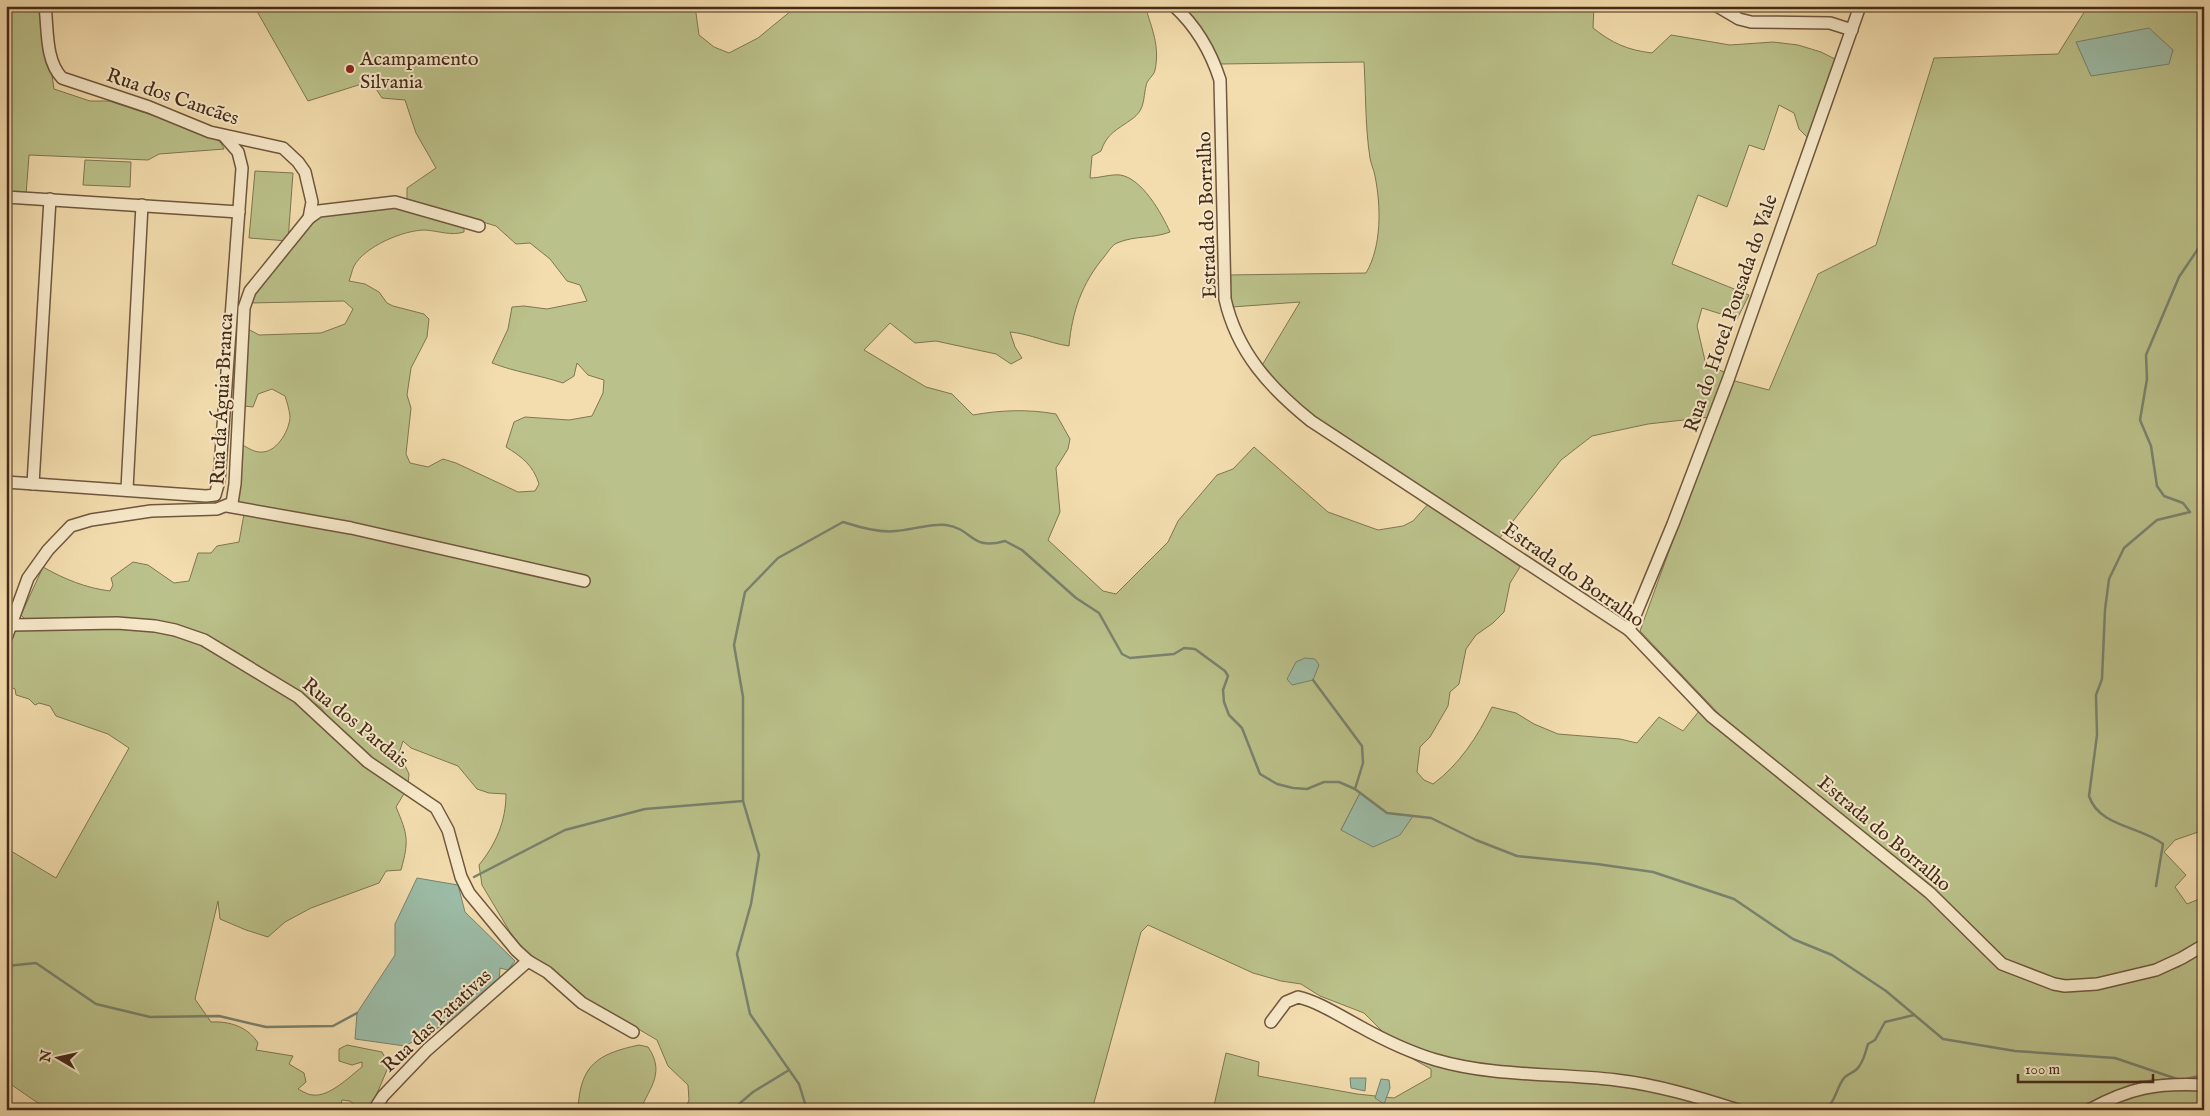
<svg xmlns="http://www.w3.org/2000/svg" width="2210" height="1116" font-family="'IM FELL English',serif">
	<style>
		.green { fill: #bbc18a; stroke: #807652; fill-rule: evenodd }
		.water { fill: #9cbca7; stroke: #79826e }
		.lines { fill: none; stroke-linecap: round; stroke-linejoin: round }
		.stream { stroke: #79826e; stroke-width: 2.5 }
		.minor-casing { stroke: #70573e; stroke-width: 14 }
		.minor { stroke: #f7e9ca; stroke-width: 11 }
		.poi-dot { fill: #8f2418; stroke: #f7e9ca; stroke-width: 2 }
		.labels { text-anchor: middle; stroke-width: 4; stroke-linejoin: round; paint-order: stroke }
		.poi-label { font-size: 20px; fill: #442a19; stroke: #f7e9ca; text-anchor: start }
		.street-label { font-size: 20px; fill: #442a19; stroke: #f7e9ca }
	</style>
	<rect width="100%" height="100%" fill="#f3ddae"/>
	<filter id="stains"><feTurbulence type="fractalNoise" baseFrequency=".004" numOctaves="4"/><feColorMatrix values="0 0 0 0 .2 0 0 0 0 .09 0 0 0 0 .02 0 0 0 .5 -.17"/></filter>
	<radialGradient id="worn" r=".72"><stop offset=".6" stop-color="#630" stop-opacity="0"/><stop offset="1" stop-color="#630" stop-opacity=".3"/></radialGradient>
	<g class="green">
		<path d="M 6,6 L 42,6 L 54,89 L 90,101 L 109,101 L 170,121 L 214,137 L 221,143 L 224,149 L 159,154 L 148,160 L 29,155 L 26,195 L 6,195 Z"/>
		<path d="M 254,6 L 695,6 L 699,35 L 714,47 L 729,53 L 758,38 L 797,6 L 1145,6 C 1152,29 1160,46 1155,70 C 1154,76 1147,79 1146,86 C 1143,99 1145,110 1132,119 C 1117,130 1107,133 1101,151 L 1092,156 L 1090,178 C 1099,178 1111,174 1120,175 C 1142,178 1162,214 1170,232 C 1152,239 1136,235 1117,243 C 1112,245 1108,252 1104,257 C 1082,283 1072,312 1069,346 C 1048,343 1031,334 1010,332 L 1015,347 L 1022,358 L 1011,364 L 996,354 L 936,341 L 915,343 L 890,323 L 864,350 L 926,387 L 952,394 L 973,415 C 1001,410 1028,409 1056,414 L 1070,439 L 1068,449 L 1056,468 L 1060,512 L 1048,540 L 1103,591 L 1116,594 L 1168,542 L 1178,521 L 1217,475 L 1233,469 L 1254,447 L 1328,512 L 1378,530 L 1403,526 L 1413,521 L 1430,502 L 1520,567 L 1510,583 L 1504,612 L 1493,623 L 1476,635 L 1466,649 L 1459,684 L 1450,692 L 1448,706 L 1430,737 L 1420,747 L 1417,772 L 1424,780 L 1433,784 C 1459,765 1478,736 1492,707 L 1516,713 L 1534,724 L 1558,734 L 1620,739 L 1637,743 L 1659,717 L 1683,731 L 1700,710 L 1842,830 L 1929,898 L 1989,959 L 2046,985 L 2160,973 L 2179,967 L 2204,949 L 2204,1081 L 2169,1079 L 2139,1081 L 2079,1110 L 1213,1110 L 1226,1053 L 1259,1062 L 1258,1076 L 1357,1094 L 1394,1098 L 1431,1077 L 1431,1069 L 1395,1049 L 1389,1038 L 1364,1013 L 1320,996 L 1301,984 L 1281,981 L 1253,973 L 1148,925 L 1141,932 L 1092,1110 L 685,1110 L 689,1100 L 688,1085 L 668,1066 L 657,1040 L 577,993 L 548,966 L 527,953 L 510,932 L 482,885 L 479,865 C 496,844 506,821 506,794 L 489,793 L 477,789 L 458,766 L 411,748 L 403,741 L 399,753 L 409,774 L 408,784 L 353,746 L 320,707 L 295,689 L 235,651 L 193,630 L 172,625 L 26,620 L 21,615 L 43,567 C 64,579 86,588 110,591 L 113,585 L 111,578 L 133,562 L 148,565 L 174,583 L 189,581 L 198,553 L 211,553 L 217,546 L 239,542 L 244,514 L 387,539 L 509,568 L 507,557 L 348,522 L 236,504 L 239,494 L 241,444 C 248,448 255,453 263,452 C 278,451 290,429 290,416 C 289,409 287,402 285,396 L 272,389 L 258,394 L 253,407 L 244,406 L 248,329 L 259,335 L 321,333 L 345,324 L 353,309 L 344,301 L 250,303 L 252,296 L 314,218 L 321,216 L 387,206 L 454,222 L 464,228 L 464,232 C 451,236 439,231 425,230 C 404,230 365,246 354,266 C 352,270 351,276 349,281 L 365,284 L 379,292 L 387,303 L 393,306 L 424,314 L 429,319 L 427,337 L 411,368 L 407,395 L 411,408 L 406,454 L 410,463 L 428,467 L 443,459 L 456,463 L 518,492 L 535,491 L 539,484 C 533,465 522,457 506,447 L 514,422 L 525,417 L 569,420 L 592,416 L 603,393 L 604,380 L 588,375 L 577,363 L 574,376 L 563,383 C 539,375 515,372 492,363 L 508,329 L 512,307 L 524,306 L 547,309 L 587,301 L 580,285 L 567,281 L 550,259 L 530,243 L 516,244 L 496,226 L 407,199 L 407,188 L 436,168 L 416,133 L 405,100 L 382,98 L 371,81 L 308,101 ZM 1360,793 L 1387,813 L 1413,816 L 1341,830 Z"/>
		<path d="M 1182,6 L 1594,6 L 1593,28 C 1612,43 1627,50 1652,53 L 1671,35 L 1730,45 L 1773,42 L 1798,45 L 1821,52 L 1835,59 L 1808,138 L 1799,129 L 1794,113 L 1779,105 L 1764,150 L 1749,145 L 1727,207 L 1698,195 L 1672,264 L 1749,295 L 1737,319 L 1702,308 L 1697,326 L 1706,365 L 1727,373 L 1710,417 L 1648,424 L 1592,436 L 1561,460 L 1499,539 L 1304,410 L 1261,367 L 1300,302 L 1232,307 L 1229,275 L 1366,273 C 1382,246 1381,206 1375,176 C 1374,170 1371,164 1370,158 C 1365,126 1366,94 1364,62 L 1220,64 Z"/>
		<path d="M 2088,6 L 2204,6 L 2204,830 L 2175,840 L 2164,852 L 2186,875 L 2175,887 L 2187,904 L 2204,897 L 2204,938 L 2165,963 L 2075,986 L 2017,970 L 1742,738 L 1640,631 L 1731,380 L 1769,390 L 1818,274 L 1876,245 L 1934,58 L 2058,54 Z"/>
		<path d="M 85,160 L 131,162 L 130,187 L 83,185 Z"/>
		<path d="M 255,171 L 293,173 L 288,241 L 249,238 Z"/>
		<path d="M 15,628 L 123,628 L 150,631 L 191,640 L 290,698 L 405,792 L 396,807 C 408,835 409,841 401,870 L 386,871 L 379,883 L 311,908 L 285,922 L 268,937 L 246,930 L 220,919 L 218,901 L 195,999 L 211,1022 C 230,1021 248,1027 258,1043 L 256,1050 L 293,1056 L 289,1064 L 304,1073 L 306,1082 L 298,1089 C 302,1091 308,1095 313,1095 C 330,1097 350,1076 362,1067 L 362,1062 L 352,1065 L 339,1061 L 339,1049 L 347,1045 L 382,1052 L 389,1065 L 370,1110 L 360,1110 L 350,1101 L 342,1100 L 339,1110 L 48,1110 L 6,1081 L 6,848 L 56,878 L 129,748 L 108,734 L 56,716 L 50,706 L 39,703 L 35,705 L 29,699 L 16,695 L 15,689 L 10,687 L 6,690 L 6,652 Z"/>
		<path d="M 639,1045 L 648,1047 C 665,1072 651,1086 640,1110 L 578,1110 C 580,1065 597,1054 639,1045 Z"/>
		<path d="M 2204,1088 L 2204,1110 L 2097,1110 L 2146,1089 Z"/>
	</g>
	<g class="water">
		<path d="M 2149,28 L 2173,50 L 2169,64 L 2091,76 L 2076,42 Z"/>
		<path d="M 1305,658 L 1315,659 L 1319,665 L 1313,680 L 1292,685 L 1287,679 L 1296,662 Z"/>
		<path d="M 1360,793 L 1387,813 L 1413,816 L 1400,835 L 1373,847 L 1341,830 Z"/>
		<path d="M 417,878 L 458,885 L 465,912 L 515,961 L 508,970 L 500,968 L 499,982 L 476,1007 L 405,1046 L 355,1039 L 357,1013 L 395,955 L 395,924 Z"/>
		<path d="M 1350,1078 L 1366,1078 L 1365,1091 L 1351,1088 Z"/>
		<path d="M 1381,1079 L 1389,1080 L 1390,1088 L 1384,1104 L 1375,1098 Z"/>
	</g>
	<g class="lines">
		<g class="stream">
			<path d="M 1313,680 L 1362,746 L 1363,763 L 1355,789"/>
			<path d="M 474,877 L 565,830 L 645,809 L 743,801"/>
			<path d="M 2156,886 L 2163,844 C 2141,826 2099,827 2089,796 L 2097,735 L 2096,695 L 2102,679 L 2105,610 L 2109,579 L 2124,548 L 2157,520 L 2190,512 L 2183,503 L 2164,496 L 2157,486 L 2151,446 L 2140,420 L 2147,379 L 2146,355 L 2179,277 L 2204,240"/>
			<path d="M 6,966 L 36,963 L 96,1004 L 150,1017 L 219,1016 L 266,1027 L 333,1026 L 357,1013"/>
			<path d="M 2186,1079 L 2204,1075"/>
			<path d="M 732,1110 L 753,1092 L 789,1070"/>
			<path d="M 807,1110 L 799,1084 L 750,1014 L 737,954 L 751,904 L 759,855 L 743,801 L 743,697 L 734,645 L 745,592 L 778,558 L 843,522 C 860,527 878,533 896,531 C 910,530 933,523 946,525 C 974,529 970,551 1005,541 L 1022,550 L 1076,598 L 1099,613 L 1122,654 L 1130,658 L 1174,654 L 1184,648 L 1195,649 L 1225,671 L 1228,676 L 1223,690 L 1224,702 L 1229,715 L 1242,728 L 1260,774 L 1277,784 L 1293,788 L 1307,789 L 1324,782 L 1339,782 L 1355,789 L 1387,813 L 1431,818 L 1476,840 L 1517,856 L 1597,864 L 1653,872 L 1734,899 L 1793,939 L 1832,955 L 1886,991 L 1943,1039 L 2015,1051 L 2115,1058 L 2180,1080"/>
			<path d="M 1793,1110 C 1805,1103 1816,1107 1829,1106 C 1836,1098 1837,1087 1844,1078 C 1847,1074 1853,1073 1857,1069 C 1864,1062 1865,1053 1868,1044 L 1875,1040 L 1885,1022 L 1914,1015"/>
		</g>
		<g class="minor-casing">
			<g id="minor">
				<path d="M 1174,6 C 1196,26 1211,52 1220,80 L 1225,299 C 1237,352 1270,388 1311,421 L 1629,630 L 1711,716 L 1930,893 L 2002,964 L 2054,984 L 2065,986 L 2097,984 L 2156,970 L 2182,958 L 2204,945"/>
				<path d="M 1717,6 L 1739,19 L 1751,22 L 1830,23 L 1852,30"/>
				<path d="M 6,197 L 239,212"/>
				<path d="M 309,218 L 319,211 L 395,202 L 479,226"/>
				<path d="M 6,482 L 206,496 L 215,495 L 219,481 L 242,168 L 238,152 L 224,136"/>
				<path d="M 33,484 L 50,199"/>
				<path d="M 127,489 L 142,205"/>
				<path d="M 227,506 L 351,528 L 584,581"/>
				<path d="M 11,625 L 117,623 L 155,626 L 175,630 L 204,640 L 298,697 L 368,762 L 436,808 L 448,830 L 461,877 L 469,893 L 516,950 L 528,961 L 547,972 L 582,1003 L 633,1032"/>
				<path d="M 1629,630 L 1673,524 L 1728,380 L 1860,6"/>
				<path d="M 6,638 L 28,578 L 48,550 L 71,526 L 91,520 L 151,511 L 217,509 L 232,503 L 235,484 L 244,308 L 250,291 L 309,218 L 312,202 L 305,172 L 298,162 L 283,148 L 210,132 L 149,107 L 62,78 C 45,60 48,29 45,6"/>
				<path d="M 1271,1022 L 1286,1002 L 1298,997 C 1319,1002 1340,1016 1359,1026 C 1384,1040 1409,1052 1436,1060 C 1494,1077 1557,1073 1616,1080 C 1658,1085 1698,1097 1738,1110"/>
				<path d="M 374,1110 L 383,1096 L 427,1050 L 528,961"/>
				<path d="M 2089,1110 C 2131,1087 2157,1083 2204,1085"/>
			</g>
		</g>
		<use href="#minor" class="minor"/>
	</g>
	<circle class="poi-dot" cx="350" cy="69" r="5"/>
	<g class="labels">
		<g class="poi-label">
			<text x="360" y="65">Acampamento<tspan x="360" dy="23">Silvania</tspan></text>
		</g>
		<g class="street-label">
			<text transform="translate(173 96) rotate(19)" y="7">Rua dos Cancães</text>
			<text transform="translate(1206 215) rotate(-92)" y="7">Estrada do Borralho</text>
			<text transform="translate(1730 313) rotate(-71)" y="7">Rua do Hotel Pousada do Vale</text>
			<text transform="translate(221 399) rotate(-87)" y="7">Rua da Águia Branca</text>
			<text transform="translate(1574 574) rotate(35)" y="7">Estrada do Borralho</text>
			<text transform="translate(356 722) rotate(39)" y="7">Rua dos Pardais</text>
			<text transform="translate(1885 833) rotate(40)" y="7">Estrada do Borralho</text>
			<text transform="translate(436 1020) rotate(-43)" y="7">Rua das Patativas</text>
		</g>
	</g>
	<rect width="2210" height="1116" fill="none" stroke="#f3ddae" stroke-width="25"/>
	<rect x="8" y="8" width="2195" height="1101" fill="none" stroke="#442a19" stroke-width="2.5"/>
	<rect x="12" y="12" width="2185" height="1091" fill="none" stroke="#442a19"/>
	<g transform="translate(58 1058) rotate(279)" stroke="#f7e9ca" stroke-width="4" paint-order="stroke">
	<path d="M0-4L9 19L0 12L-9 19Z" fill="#442a19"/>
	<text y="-8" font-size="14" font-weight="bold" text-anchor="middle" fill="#442a19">N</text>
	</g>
	<path d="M2018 1074v8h135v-8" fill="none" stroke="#442a19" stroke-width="2.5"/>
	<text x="2025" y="1074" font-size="15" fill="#442a19" stroke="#f7e9ca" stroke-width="4" paint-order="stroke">100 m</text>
	<rect width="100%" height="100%" filter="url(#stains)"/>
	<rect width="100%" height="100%" fill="url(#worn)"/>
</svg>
